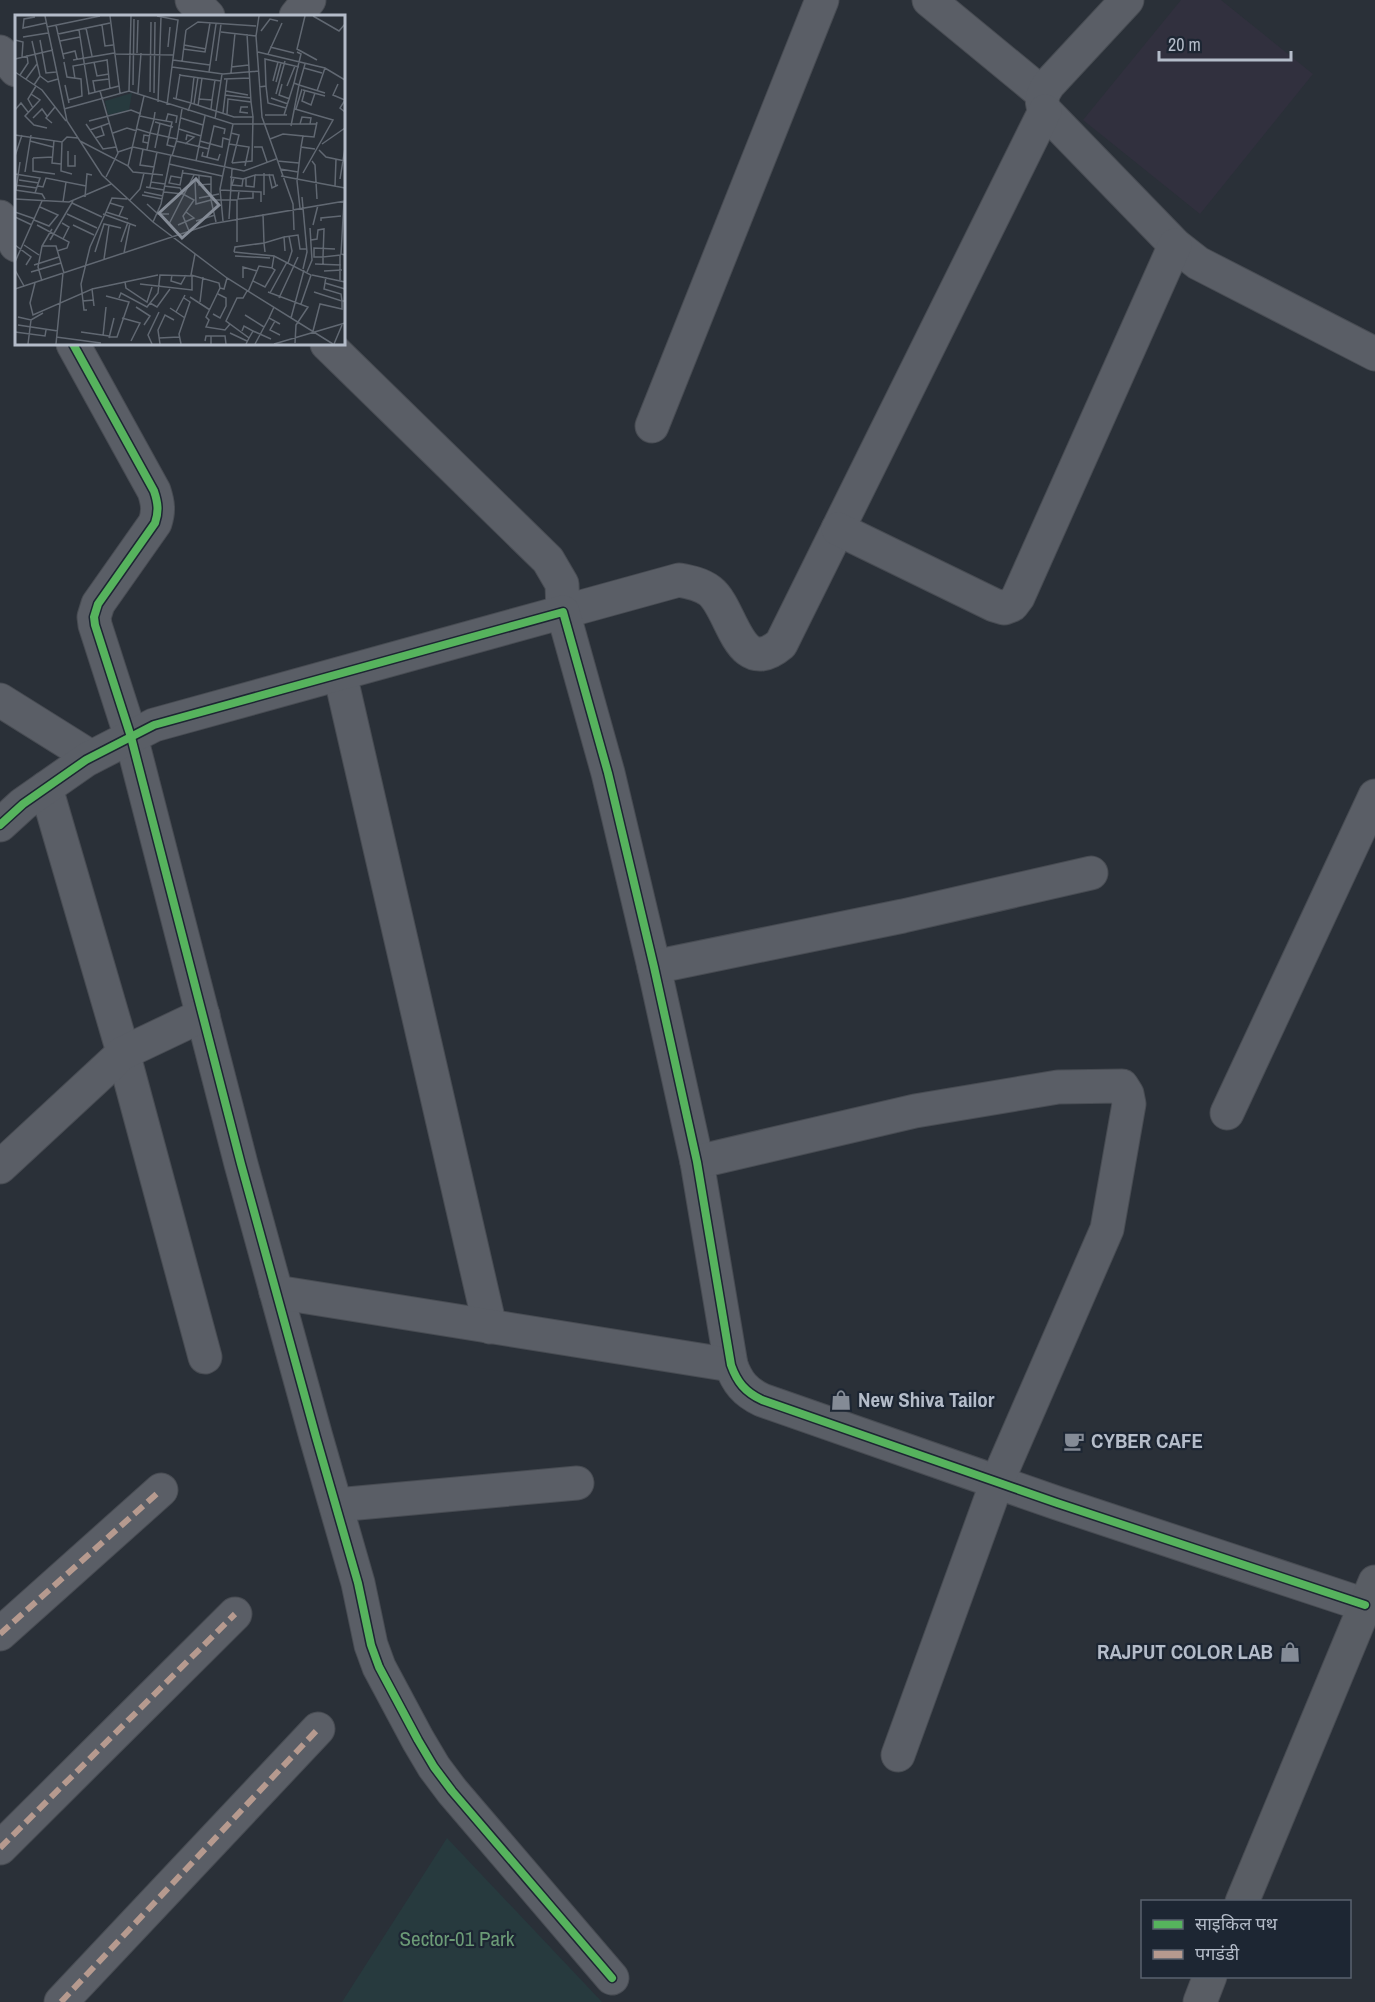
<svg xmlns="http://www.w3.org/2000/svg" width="1375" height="2002" font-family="'Archivo Narrow','Noto Sans Devanagari',sans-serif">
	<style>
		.medical { fill: #31303e }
		.green { fill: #273a3e }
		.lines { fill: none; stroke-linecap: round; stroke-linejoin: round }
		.minor-casing { stroke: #484c53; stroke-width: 35 }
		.secondary-casing { stroke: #484c53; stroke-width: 35 }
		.minor { stroke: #5a5e66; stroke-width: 33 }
		.secondary { stroke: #595d64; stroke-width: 33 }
		.quiet { stroke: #b69a8f; stroke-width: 6; stroke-dasharray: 12 6; stroke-linecap: butt }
		.cycleway-casing { stroke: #1d2633; stroke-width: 11 }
		.cycleway { stroke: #56b35d; stroke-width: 8 }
		.labels { text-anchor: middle; stroke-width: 4.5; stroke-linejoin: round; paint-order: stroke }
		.poi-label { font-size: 21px; font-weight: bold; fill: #b4bcc9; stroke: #1d2633; text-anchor: start }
		.park-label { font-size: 21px; fill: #6b9a76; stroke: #1d2633 }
		.inset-road { fill: none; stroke: #616872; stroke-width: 1.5 }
		.view { fill: #848b96; fill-opacity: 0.15; stroke: #848b96; stroke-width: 3 }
		.inset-edge { fill: none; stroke: #b4bcc9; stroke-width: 3 }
	</style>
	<rect width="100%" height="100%" fill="#2a3038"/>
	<path class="medical" d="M 1181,0 L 1221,0 L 1313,74 L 1200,214 L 1083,120 Z"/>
	<path class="green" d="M 447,1838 L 602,2002 L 342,2002 Z"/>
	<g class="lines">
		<g class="minor-casing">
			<g id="minor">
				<path d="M 192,0 L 208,16"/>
				<path d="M 929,0 L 1043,94"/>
				<path d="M 1127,0 L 1049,84 C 1042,94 1040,100 1045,111 L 1175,245 L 1198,263 L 1375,354"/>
				<path d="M 296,16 L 309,0"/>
				<path d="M 0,52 L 16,70"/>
				<path d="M 0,217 L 16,245"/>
				<path d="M 73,344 L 154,491 C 158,503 159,511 155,523 L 98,604 L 94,617 L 95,625 L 131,737 L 241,1164 L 316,1437 L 358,1583 L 371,1645 L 379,1667 L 418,1740 L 434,1767 L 452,1791 L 612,1978"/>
				<path d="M 327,344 L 548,560 L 562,584 L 563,612 L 679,580 C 690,582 701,584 710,591 C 733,609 738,680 781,644 L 1045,111"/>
				<path d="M 652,426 L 822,0"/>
				<path d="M 838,529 L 994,605 L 1004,608 L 1012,605 L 1018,597 L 1175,245"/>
				<path d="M 340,674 L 490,1327"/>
				<path d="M 0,700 L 91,757"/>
				<path d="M 46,788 L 121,1045 L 205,1357"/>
				<path d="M 0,825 L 23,804 L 86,760 L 154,725 L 563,612 L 608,773 L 654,967 L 697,1162 L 731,1365 C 737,1382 745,1392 762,1400 L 1057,1503 L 1365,1605"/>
				<path d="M 654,967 L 903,916 L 1091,873"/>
				<path d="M 1227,1113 L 1375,796"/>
				<path d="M 697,1162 L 915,1111 L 1058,1087 L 1122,1086 L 1127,1094 L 1129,1104 L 1107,1229 L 997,1482 L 898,1755"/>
				<path d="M 0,1167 L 123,1053 L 203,1015"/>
				<path d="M 276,1292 L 731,1365"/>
				<path d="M 336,1505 L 577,1483"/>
				<path d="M 0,1634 L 161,1490"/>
				<path d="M 0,1848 L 235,1614"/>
				<path d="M 61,2002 L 318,1729"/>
			</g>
		</g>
		<g class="secondary-casing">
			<g id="secondary">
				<path d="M 1242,1902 L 1375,1582"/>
				<path d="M 1200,2002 L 1210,1976"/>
			</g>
		</g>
		<use href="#minor" class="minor"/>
		<use href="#secondary" class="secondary"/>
		<g class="quiet">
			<path d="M 0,1634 L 161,1490"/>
			<path d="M 0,1848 L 235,1614"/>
			<path d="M 61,2002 L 318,1729"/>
		</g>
		<g class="cycleway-casing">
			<g id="cycleway">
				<path d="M 73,344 L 154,491 C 158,503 159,511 155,523 L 98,604 L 94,617 L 95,625 L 131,737 L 241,1164 L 316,1437 L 358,1583 L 371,1645 L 379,1667 L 418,1740 L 434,1767 L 452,1791 L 612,1978"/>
				<path d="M 0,825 L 23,804 L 86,760 L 154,725 L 563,612 L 608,773 L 654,967 L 697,1162 L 731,1365 C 737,1382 745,1392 762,1400 L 1057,1503 L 1365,1605"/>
			</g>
		</g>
		<use href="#cycleway" class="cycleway"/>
	</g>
	<defs>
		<g id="shop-bare" transform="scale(1.62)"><path d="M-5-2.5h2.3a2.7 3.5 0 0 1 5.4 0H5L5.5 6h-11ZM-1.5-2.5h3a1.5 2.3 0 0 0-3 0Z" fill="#848b96" stroke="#1d2633" stroke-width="2.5" paint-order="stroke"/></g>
		<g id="cafe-bare" transform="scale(1.62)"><path d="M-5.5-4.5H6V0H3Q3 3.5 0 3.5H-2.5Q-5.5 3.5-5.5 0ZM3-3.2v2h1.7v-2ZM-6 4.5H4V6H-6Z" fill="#848b96" stroke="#1d2633" stroke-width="2.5" paint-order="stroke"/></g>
	</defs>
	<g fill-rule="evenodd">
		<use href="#shop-bare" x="841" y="1400"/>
		<use href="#cafe-bare" x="1074" y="1441"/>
		<use href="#shop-bare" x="1290" y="1652"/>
	</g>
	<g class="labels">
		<g class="poi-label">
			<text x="858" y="1407">New Shiva Tailor</text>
			<text x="1091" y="1448">CYBER CAFE</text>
			<text x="1273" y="1659" text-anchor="end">RAJPUT COLOR LAB</text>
		</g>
		<g class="park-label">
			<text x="457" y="1946">Sector-01 Park</text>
		</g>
	</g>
	<g transform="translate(15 15)">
		<rect width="330" height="330" fill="#2a3038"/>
		<path d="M 117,78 L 114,95 L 93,100 L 90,86 Z" fill="#273a3e"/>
		<path class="inset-road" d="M 30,1 L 52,106 L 87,160 L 138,207 L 212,263 L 318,329M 95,1 L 105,78M 142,1 L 163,5 L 152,90M 244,1 L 241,21 L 247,102 L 278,189 L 279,215M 290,1 L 282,34 L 302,45M 298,1 L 324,16 L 330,9M 20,2 L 9,4 L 8,13 L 31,8M 41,10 L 43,19 L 95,8M 87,10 L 90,31 L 98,30M 32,12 L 85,1M 71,13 L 77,41M 64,15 L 74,79M 171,15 L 183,7 L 241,11M 246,16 L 255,4 L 263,6M 206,17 L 241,21M 43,19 L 49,44M 232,19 L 236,87M 8,22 L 33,18M 0,25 L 8,27 L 7,42M 25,25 L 31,58 L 41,57M 17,26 L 25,61 L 19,70M 45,26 L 65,22M 169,30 L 191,34M 153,32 L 155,12M 255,32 L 279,38M 168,34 L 190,37 L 195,8M 243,37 L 310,53 L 330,65M 122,38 L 123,5M 48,39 L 60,36 L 62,44M 99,39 L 159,40M 253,39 L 267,8M 0,44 L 38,35M 92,44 L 95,74M 58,45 L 99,38M 158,45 L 195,50M 201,46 L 206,9M 49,47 L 52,62 L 66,64 L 67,81 L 53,85M 79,47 L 82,61 L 94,59M 167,47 L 171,15M 290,49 L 284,70 L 310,78M 157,52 L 208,59 L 244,56M 216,52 L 234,50M 289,53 L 307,58M 0,57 L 27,75 L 51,106M 194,57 L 201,9M 216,58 L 220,18M 5,60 L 13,48 L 12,40M 164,60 L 206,66M 25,61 L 33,67 L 43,64M 11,64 L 22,49M 60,64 L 58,51 L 92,45M 209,64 L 235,63M 258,66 L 263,47M 261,67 L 266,48M 267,69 L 264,80 L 275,84M 323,69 L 318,80 L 330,85 L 325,93 L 330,97M 50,70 L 54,88M 118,70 L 119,4M 251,71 L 253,88 L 271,93M 272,71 L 280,51M 244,72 L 251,71 L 250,44 L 284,52M 288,75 L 310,81M 290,75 L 287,86 L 296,90 L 300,78M 85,76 L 103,138 L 91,162M 114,76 L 116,1M 211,76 L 233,80M 302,76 L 310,53M 80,77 L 78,66 L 94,64M 135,77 L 136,7M 123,78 L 126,38M 139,78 L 140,7M 16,79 L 25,85 L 10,101 L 19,110 L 32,113M 73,79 L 104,71M 261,79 L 270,46M 210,80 L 236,83M 158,83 L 176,88M 256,83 L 273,89M 161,84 L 165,59M 184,84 L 187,63M 197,85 L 200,65M 143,87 L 146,2M 176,88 L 179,62M 179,89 L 183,62M 183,91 L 184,84 L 197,85 L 196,94M 233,92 L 226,92 L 225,97 L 233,98M 18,93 L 13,84 L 21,71M 49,94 L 114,76 L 218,109 L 302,109M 280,94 L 318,105 L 288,158M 281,94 L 287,74M 0,95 L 6,88 L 13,97M 173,96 L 176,88 L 219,102 L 238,102 L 237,146 L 217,148M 140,97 L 139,104 L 157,107 L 152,130 L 160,132M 208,98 L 212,64M 212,99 L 213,84 L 236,87 L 238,102M 250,100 L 272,100M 269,100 L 279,68M 125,101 L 139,104 L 135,118 L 162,124 L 157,141M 18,103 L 27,94 L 32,101M 166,103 L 188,110M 200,104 L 207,59M 74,106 L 116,95 L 126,99M 151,106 L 153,99 L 162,101 L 161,108M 140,107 L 158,112M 37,108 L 31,103 L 40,92M 71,109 L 88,134 L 101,132M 285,109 L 287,102 L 296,103 L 295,109M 276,111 L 284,70 L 279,68 L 286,39 L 282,37M 122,114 L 135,118 L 132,135M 164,114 L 186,121M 75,115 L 95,108M 98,118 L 112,113 L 122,116M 216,118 L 224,120 L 217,148M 0,120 L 47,127 L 52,122 L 63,123M 288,121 L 299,122 L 302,107M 80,123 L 89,120 L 86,111M 162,124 L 167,94M 255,124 L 268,119 L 288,121 L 286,132 L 300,134M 39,125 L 37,148 L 46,149M 15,126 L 38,132M 65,126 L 113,151 L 129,81M 161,126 L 194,134M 185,126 L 207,132 L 208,123 L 215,125M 47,127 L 46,156 L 57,159M 133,128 L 128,127 L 129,120 L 135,121M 170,129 L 179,122 L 172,120 L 171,125M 214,129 L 234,132 L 230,151M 307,129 L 330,113M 239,132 L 247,132 L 252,147M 140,133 L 145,108M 128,134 L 125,150 L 139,152M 304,135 L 311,142 L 330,146M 53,136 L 53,151 L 60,151 L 60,140M 103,137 L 118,132 L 229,156 L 261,144M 188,137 L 187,141 L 203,145 L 205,139M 0,141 L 7,120M 192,142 L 199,111 L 210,114 L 209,119M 18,143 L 18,156 L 40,159M 18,143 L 38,142M 181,146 L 190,101M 262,146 L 284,148M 297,146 L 300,150 L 302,184M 154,149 L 207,161M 113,151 L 118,157 L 148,160M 265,154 L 283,157M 10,157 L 16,120M 168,158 L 196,162 L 196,185M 0,159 L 25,163 L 20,178M 254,159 L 257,173 L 263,170M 240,160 L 258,160 L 261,171M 184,161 L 184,170 L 196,169M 266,161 L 330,173M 215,162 L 228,164 L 227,171 L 217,170 L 219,163M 167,163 L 156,161 L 154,168 L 165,170 L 168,155M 228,164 L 240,160 L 239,172 L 231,171 L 231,163M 325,164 L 330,133M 4,165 L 24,168M 180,166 L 181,189 L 196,185M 136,167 L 142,137M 0,170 L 22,173M 23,171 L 28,172 L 31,163 L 71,171M 149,171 L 165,173 L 168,179M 320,171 L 321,144M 131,172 L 149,175M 135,172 L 136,167 L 150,169M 0,175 L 27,179 L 30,184M 1,175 L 5,147M 205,175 L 246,177 L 246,187M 224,176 L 223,184 L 238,183 L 238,176M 129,177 L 148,181M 149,177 L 168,179 L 179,185 L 168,201 L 174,216M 127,180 L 147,184M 249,180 L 249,158M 70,182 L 72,159 L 77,160M 287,182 L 292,237 L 288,254M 184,183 L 204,179M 0,184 L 54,187 L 96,169M 112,184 L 97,183 L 91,197 L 113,204M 115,185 L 125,174 L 129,158M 329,186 L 326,239 L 330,240M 48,187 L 51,167M 57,188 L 87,202M 95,188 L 108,192 L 104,201M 132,189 L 143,199 L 154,199M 285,193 L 282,166 L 286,132M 0,197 L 20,204M 52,199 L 82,213M 88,199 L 121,211M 0,202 L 17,210M 214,204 L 217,154M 19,205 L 34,211 L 43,200 L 25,192M 181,206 L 200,200M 208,206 L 205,174 L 218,109M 306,206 L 306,203 L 326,201M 138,207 L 146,189 L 156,140M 201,207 L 196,185 L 222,185 L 222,227M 47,208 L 54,212 L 48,224M 154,209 L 179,160M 22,210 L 54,227 L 52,233 L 42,236M 58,210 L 79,220M 163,210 L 179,203 L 171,197M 298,210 L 303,190M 269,222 L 283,220 L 285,234 L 292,234M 35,225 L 58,186M 296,225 L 302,224 L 303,215 L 309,214 L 308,242 L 326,240M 106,227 L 113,207M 0,230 L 16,242 L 11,250M 9,230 L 24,240M 27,231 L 41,231 L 49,258M 80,237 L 89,209 L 106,213M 219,237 L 259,241 L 257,253 L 244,251 L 233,277M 219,237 L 220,232 L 249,228 L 248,199M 250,237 L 249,228 L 269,222 L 270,236M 109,238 L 115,208M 180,239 L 176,260 L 204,268 L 205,273 L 209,274 L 212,263M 220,241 L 255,243M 259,241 L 296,260 L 286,289M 325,241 L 325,265M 89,244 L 94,210M 0,247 L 27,186M 273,248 L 277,236 L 274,221M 300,249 L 326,250M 19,250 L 44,242M 308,250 L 308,242 L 299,242 L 299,233 L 320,234M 0,255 L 9,271M 309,256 L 327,255M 16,257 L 46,248M 292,257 L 297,245 L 295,213M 157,260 L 156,266 L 166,269 L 171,260M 297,260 L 330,267M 311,262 L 309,274 L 326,279 L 327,286 L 330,286M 228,263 L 228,252 L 242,256M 27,266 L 23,252 L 27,231 L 37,214M 238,266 L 250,272 L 260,255 L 257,253M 110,267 L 111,273 L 132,287 L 137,272M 20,268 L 15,288 L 18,300 L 77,274 L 79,291M 310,268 L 330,274M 125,269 L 177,275 L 177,260M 205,273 L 191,302 L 194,305 L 191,312 L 210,315 L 215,309M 0,274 L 196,209 L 330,186M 77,274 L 143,260M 253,277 L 293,292 L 281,310 L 280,328M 255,278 L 272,247M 91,281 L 114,287 L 102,322 L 94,322M 175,282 L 195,295M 104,283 L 106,278 L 132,292 L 143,278 L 145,260 L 177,261M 264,283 L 283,242M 68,286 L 66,269 L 75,232 L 91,197M 185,287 L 188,262M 135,288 L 142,292 L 155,274M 121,292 L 135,301 L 129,310M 259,292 L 254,303 L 265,309M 155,293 L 170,303M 72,295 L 69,295 L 68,286 L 79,285M 161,297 L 170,280M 198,299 L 205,303 L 211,291 L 211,283 L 203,279M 230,300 L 249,312M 3,302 L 16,305 L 28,298M 107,303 L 125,308 L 116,326M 276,303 L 289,255M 260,306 L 255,315 L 265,320M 3,310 L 43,316M 227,316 L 229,311 L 238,316 L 234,323M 238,316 L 256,324M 298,316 L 305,289 L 327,294 L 327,286 L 299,277M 0,317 L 30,321 L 31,315M 66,317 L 94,321M 215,318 L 232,326M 88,321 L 91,292M 196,321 L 210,321 L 211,329M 41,322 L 86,328M 94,323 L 99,303M 144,323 L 164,322M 190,326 L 191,321 L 196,321 L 196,329M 13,329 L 16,305M 41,329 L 48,258M 137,329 L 133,320 L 144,297M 145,329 L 143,315 L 150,300 L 159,305M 166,329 L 164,319 L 175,287 L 169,283M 231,329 L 234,323 L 211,306 L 222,283 L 228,283 L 232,276M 240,329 L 254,303M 259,329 L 330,308M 319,329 L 327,310"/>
		<path class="view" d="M 181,164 L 204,190 L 167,223 L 144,198 Z"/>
		<rect width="330" height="330" class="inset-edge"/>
	</g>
	<rect x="1141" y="1900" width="210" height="78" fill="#1d2633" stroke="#59626f" stroke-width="1.5"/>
	<rect x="1153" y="1920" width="30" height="9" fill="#56b35d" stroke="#59626f" stroke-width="1.5"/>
	<text x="1195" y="1930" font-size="18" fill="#b4bcc9">साइकिल पथ</text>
	<rect x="1153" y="1950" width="30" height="9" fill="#b69a8f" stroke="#59626f" stroke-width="1.5"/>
	<text x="1195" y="1960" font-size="18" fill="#b4bcc9">पगडंडी</text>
	<path d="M1159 51v9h132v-9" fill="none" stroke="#b4bcc9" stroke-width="3"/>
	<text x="1168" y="51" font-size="18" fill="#b4bcc9" stroke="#1d2633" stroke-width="4.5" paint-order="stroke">20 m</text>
</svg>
